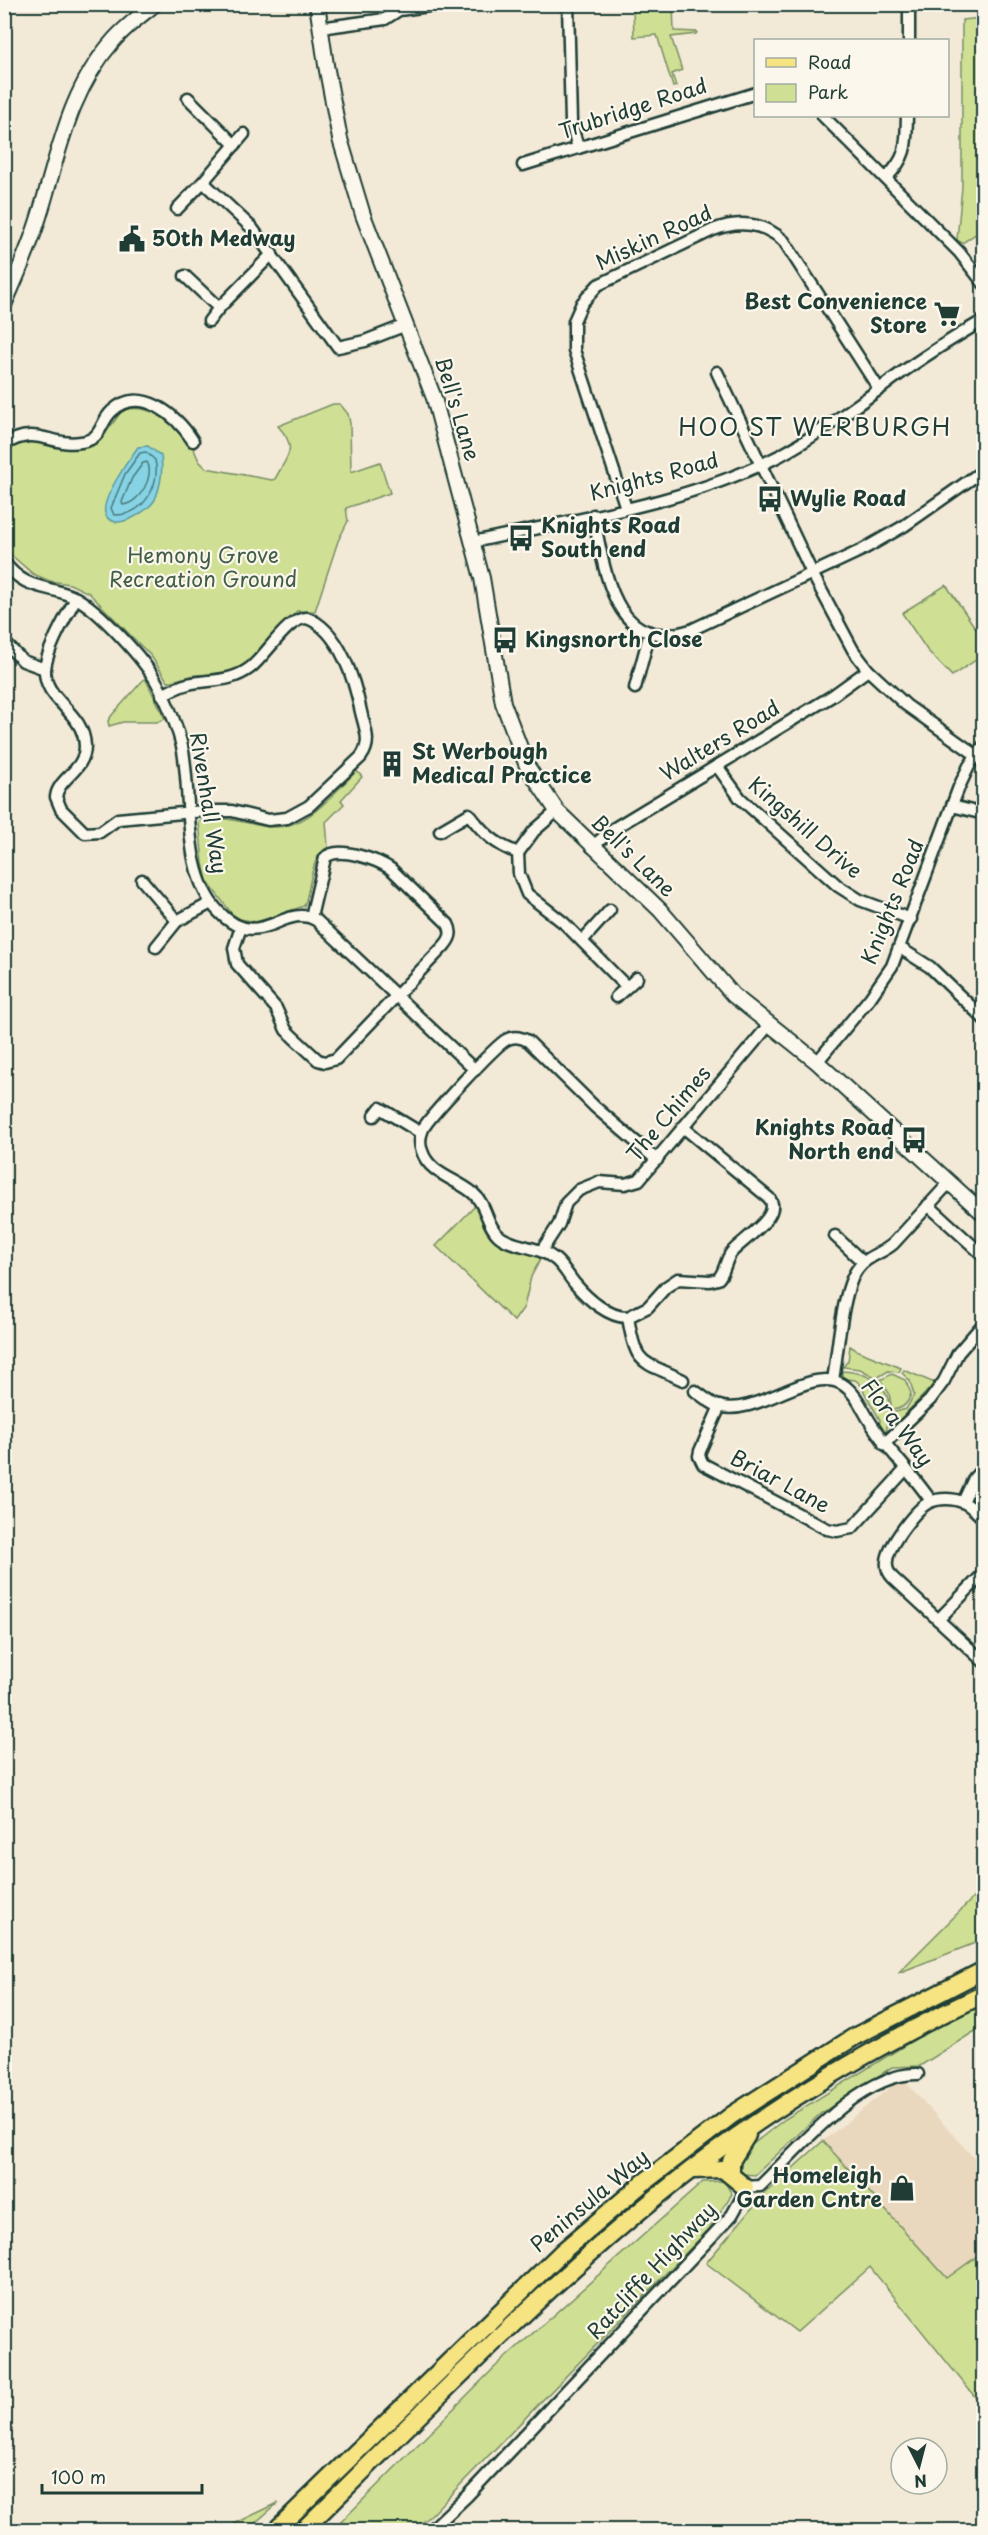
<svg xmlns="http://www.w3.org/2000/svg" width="988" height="2535" font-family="'Playpen Sans',sans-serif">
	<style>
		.built { fill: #e9d8be }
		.green { fill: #cfe094; stroke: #778e64; stroke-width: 1.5 }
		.water { fill: #86d3e5; stroke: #5d979e; stroke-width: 1.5 }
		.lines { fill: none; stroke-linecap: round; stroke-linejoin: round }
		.shore { stroke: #48797b; stroke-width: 1.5 }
		.minor-casing { stroke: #1f3d34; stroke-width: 15 }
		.tertiary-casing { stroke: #1f3d34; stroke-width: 18 }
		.primary-casing { stroke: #1f3d34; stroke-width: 21 }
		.minor { stroke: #fbf7ec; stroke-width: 10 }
		.tertiary { stroke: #fbf7ec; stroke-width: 14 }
		.primary { stroke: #f6e381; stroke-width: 16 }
		.labels { text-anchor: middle; stroke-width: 4.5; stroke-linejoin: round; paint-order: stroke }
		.street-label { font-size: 21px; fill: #1f3d34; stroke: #fbf7ec }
		.poi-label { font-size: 21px; font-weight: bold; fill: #1f3d34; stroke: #fbf7ec; text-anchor: start }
		.park-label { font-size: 21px; fill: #425e47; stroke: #fbf7ec }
		.quarter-label { font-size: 24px; letter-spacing: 1.5px; fill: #1f3d34; stroke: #fbf7ec }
	</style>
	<rect width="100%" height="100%" fill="#f3e9d7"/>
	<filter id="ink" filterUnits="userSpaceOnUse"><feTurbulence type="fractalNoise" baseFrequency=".0167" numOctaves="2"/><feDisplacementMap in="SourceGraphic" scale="12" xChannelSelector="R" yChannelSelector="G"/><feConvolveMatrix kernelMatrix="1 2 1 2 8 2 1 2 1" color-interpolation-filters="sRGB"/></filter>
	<g filter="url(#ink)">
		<path class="built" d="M 902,2078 L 983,2168 L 983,2252 L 947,2278 L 823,2141 Z"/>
		<g class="green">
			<path d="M 638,5 L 649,5 L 650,10 L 659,9 L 659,5 L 673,5 L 674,31 L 697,32 L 696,34 L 671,37 L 682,70 L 672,74 L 676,86 L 673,87 L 657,35 L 634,37 L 633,9 L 637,10 Z"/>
			<path d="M 983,18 L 983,229 L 962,243 L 957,240 L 962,187 L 962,20 Z"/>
			<path d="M 333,404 L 340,404 L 348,414 L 350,423 L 351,472 L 380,462 L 390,493 L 346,508 L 348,521 L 338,541 L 315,611 L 297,611 L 257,656 L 241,668 L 226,674 L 195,675 L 168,682 L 151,656 L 89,593 L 70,584 L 50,581 L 33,574 L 10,554 L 4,539 L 4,453 C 41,424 59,462 95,442 C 106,436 114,420 123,410 C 153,403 174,423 189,447 L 192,445 L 199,461 L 206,468 L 272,480 L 275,479 C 287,456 299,449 278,426 Z"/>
			<path d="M 946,585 L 983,639 L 983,655 L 952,676 L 927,650 L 902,613 Z"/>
			<path d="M 145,678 L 165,719 L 157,722 L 123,722 L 109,726 L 108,721 L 112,715 Z"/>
			<path d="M 357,771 L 362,777 L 341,800 L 344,804 L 326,822 L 328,847 C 309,858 312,887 304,906 L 257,922 L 240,919 L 232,914 L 207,881 L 203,863 L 199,822 C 220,808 260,834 289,825 C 316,818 337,789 357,771 Z"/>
			<path d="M 479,1202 C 480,1247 508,1246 542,1256 L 531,1277 L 524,1307 L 514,1321 L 436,1246 Z"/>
			<path d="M 850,1346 L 858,1351 L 901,1368 L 899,1372 L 888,1371 L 877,1378 L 860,1369 L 843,1367 L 848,1361 Z"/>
			<path d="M 904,1370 L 932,1382 L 938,1381 L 938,1383 L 932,1386 L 893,1427 L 891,1432 L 892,1413 L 906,1409 L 914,1395 L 910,1381 L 902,1373 Z"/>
			<path d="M 842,1371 C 862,1372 885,1379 889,1403 C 890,1413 886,1422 887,1432 L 879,1427 L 880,1420 L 859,1383 L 855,1380 L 846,1379 L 842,1376 Z"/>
			<path d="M 892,1374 L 905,1380 L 911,1393 C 909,1403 903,1409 892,1410 L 889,1393 L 880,1380 Z"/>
			<path d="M 983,1472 L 983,1514 L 972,1501 L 973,1487 Z"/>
			<path d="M 983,1888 L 983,1940 L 898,1973 Z"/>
			<path d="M 983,2002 L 983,2026 L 920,2066 L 892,2067 L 820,2114 L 755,2175 L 743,2174 L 738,2165 L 744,2151 L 785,2119 L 946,2020 Z"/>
			<path d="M 823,2141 L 947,2278 L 983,2252 L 983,2407 L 870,2267 L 797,2332 L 706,2263 L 763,2195 Z"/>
			<path d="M 724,2181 L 732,2194 L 709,2229 L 427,2519 L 412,2530 L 333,2530 L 496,2366 L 703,2182 Z"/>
			<path d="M 278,2503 L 247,2530 L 184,2530 L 228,2527 Z"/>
		</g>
		<path class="water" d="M 148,446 L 161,456 C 163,470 161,484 156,497 C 152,511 111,535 105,513 C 101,499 129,459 138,447 Z"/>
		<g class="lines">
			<g class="shore">
				<path d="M 146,452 L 155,460 C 161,486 143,516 114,515 L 111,508 L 125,474 L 140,453 Z"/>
				<path d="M 147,462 C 155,476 140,503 123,505 L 122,502 L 132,478 L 143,463 Z"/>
			</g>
			<g class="minor-casing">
				<g id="minor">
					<path d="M 568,4 L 571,122 L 578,148"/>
					<path d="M 320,28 L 385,19 L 399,10 L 444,4"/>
					<path d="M 909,40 L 909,4"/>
					<path d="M 188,98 L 235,145"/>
					<path d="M 823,116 L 959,252 L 984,284"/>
					<path d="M 244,134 L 203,182 L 252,228 L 338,347 L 365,341 L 406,325"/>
					<path d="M 523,165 L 756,93"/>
					<path d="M 887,177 C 908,156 906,144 907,116"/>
					<path d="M 177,209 L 203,182"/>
					<path d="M 185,276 L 219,308"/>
					<path d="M 209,321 L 219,308 L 272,254"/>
					<path d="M 717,372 L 812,573 L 853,650 L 868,670 L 906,705 L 976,755"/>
					<path d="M 4,445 C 37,424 50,447 81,442 C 103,439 99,423 112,411 C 141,384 177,416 193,441"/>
					<path d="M 626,508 L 574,350 L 574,321 L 582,303 L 598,285 L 713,230 C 739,220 763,222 784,241 L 879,389"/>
					<path d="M 593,515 C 605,568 612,655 691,630 L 862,550 L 904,526 L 984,470"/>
					<path d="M 473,542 C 575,519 685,504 779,456 C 816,436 847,412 881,388 C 913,363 948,341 984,320"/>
					<path d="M 4,562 C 26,592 48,584 76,598 C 99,610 144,659 157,683 C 168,704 178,727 183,751 C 192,801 182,874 219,912 C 260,954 283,902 316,920 L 475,1070"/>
					<path d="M 76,598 C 66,617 46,650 45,670 C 44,701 84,711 85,746 C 85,771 58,778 56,797 L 61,809 L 85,833 L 100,832 L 118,819 L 204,811 L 232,811 L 268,820 L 287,818 L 309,806 L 361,757 C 372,742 365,729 361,712 C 355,682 340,630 307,618 C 288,617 266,656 250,668 C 230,683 210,679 188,684 C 179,686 170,691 162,695"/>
					<path d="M 4,642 L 23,661 L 45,669"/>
					<path d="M 635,688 L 650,632"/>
					<path d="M 717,766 L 740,798 L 838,886 L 860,900 L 911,919"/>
					<path d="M 952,806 L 984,814"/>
					<path d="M 440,831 L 469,814 C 483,833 496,845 518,853 L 519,874 L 527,894 L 564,923 L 627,987"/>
					<path d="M 592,847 L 613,829 L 832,696 L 868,670"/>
					<path d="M 518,853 L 534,831 L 557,811"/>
					<path d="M 142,880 L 177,921 L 211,903"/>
					<path d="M 241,927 L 234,948 L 237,964 L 276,1008 L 286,1030 L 293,1037 L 318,1060 L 325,1062 L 336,1059 L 444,946 C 450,939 453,933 448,924 L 391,869 C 378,860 337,845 325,858 L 311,917"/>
					<path d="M 582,941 L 610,910"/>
					<path d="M 156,947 L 177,921"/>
					<path d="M 900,948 L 930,967 L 984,1019"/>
					<path d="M 616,997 L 637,978"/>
					<path d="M 817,1062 L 870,998 L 892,966 L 959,787 L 969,766 L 984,745"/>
					<path d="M 374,1116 L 380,1108 L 421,1133"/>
					<path d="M 657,1160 L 595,1107 L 528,1041 C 521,1037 514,1035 506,1040 C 495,1046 428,1118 423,1129 C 420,1136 419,1144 422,1151 C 429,1174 457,1179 473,1193 C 487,1205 486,1224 498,1235 C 512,1248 537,1244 556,1260 C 564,1267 569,1277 576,1285 C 587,1298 609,1318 628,1317 C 636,1368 642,1360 683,1380"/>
					<path d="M 928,1205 L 984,1256"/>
					<path d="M 835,1236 L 863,1262"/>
					<path d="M 542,1250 L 559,1224 L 566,1203 L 579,1190 L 599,1182 L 625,1184 L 639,1180 L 769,1025"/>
					<path d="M 628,1317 L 648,1307 L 666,1287 L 678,1279 L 710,1281 L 718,1279 C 725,1272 725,1261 731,1253 C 740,1241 784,1216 769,1198 L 683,1127"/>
					<path d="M 833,1380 C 838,1352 842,1286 859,1267 C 867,1256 883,1253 893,1244 L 950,1182"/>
					<path d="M 695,1391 C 702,1396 710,1403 718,1406 C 757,1418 810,1365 842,1384 C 853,1391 859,1402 865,1413 C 883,1446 910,1470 931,1501"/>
					<path d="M 720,1406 L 700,1451 L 699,1456 L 703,1464 L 827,1529 L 837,1531 L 852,1528 L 906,1469"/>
					<path d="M 884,1444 L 930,1400 L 944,1381 L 958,1353 L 984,1323"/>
					<path d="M 963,1502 L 974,1478 L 984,1467"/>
					<path d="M 984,1519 C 977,1513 971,1505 962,1502 C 953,1498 939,1498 930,1502 C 916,1508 888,1546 887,1561 C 886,1568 888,1573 893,1578 L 984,1662"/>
					<path d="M 938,1620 L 984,1573"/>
					<path d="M 431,2530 L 467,2496 L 732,2215 L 741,2199 L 745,2187 L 760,2186 C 799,2149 860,2072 918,2074"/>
				</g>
			</g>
			<g class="tertiary-casing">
				<g id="tertiary">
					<path d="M 317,4 L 326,65 L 340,139 L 363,215 L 434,398 L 482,578 L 503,703 L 527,766 L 557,811 L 660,910 L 733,995 L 817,1062 L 984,1214"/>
					<path d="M 4,305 C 16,277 29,249 38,220 C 58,157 68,92 113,41 C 125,27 140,16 155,4"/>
				</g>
			</g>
			<g class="primary-casing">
				<g id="primary">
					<path d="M 693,2170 L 723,2169 L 745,2187"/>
					<path d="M 731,2174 L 731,2161 L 747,2135"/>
					<path d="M 276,2530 L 563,2251 L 643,2183 L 732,2115 L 854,2037 L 984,1970"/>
					<path d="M 303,2530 C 429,2407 552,2277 692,2169 C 782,2101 882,2042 984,1994"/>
				</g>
			</g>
			<use href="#minor" class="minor"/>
			<use href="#tertiary" class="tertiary"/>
			<use href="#primary" class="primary"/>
		</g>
	</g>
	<defs>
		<g id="civic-bare" transform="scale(2.07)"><path d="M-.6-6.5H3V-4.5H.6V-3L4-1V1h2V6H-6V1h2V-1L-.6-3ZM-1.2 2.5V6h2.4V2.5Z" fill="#1f3d34" stroke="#fbf7ec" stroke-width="2.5" paint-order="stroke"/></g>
		<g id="supermarket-bare" transform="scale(2.07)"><path d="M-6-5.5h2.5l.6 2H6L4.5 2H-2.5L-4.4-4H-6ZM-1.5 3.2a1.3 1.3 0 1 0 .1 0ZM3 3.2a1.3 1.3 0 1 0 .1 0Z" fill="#1f3d34" stroke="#fbf7ec" stroke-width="2.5" paint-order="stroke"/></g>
		<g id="bus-bare" transform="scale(2.07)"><path d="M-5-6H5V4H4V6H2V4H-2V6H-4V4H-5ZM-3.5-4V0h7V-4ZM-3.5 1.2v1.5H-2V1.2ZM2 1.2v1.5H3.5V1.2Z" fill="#1f3d34" stroke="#fbf7ec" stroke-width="2.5" paint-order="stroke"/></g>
		<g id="building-bare" transform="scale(2.07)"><path d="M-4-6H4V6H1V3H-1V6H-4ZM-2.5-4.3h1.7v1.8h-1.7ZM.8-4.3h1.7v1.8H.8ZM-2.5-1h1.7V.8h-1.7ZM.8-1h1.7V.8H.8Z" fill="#1f3d34" stroke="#fbf7ec" stroke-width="2.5" paint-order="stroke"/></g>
		<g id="shop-bare" transform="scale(2.07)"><path d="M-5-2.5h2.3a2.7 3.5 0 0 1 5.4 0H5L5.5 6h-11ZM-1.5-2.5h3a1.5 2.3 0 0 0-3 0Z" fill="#1f3d34" stroke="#fbf7ec" stroke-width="2.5" paint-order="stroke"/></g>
	</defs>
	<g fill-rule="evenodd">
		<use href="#civic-bare" x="132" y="239"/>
		<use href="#supermarket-bare" x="947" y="314"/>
		<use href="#bus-bare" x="770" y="499"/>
		<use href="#bus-bare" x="521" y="538"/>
		<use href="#bus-bare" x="505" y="640"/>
		<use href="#building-bare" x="392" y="764"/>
		<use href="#bus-bare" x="914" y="1140"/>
		<use href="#shop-bare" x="902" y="2188"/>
	</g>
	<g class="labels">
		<g class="street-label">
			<text transform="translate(633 109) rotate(-18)" y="7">Trubridge Road</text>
			<text transform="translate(654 238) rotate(-25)" y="7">Miskin Road</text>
			<text transform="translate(457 409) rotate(73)" y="7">Bell's Lane</text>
			<text transform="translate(654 477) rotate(-15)" y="7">Knights Road</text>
			<text transform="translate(720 741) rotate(-31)" y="7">Walters Road</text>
			<text transform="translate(208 803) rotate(81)" y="7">Rivenhall Way</text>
			<text transform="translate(805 828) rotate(41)" y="7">Kingshill Drive</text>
			<text transform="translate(633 856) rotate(44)" y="7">Bell's Lane</text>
			<text transform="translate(893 902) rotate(-68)" y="7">Knights Road</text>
			<text transform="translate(669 1114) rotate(-50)" y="7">The Chimes</text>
			<text transform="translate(897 1423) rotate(53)" y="7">Flora Way</text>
			<text transform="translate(780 1482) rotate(28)" y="7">Briar Lane</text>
			<text transform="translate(590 2201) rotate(-40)" y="7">Peninsula Way</text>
			<text transform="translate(652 2271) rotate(-47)" y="7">Ratcliffe Highway</text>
		</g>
		<g class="poi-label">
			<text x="152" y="246">50th Medway</text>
			<text x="927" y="309" text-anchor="end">Best Convenience<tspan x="927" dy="24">Store</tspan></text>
			<text x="790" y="506">Wylie Road</text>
			<text x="541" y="533">Knights Road<tspan x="541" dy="24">South end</tspan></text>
			<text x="525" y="647">Kingsnorth Close</text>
			<text x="412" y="759">St Werbough<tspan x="412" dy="24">Medical Practice</tspan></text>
			<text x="894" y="1135" text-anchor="end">Knights Road<tspan x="894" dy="24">North end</tspan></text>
			<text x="882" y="2183" text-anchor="end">Homeleigh<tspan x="882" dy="24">Garden Cntre</tspan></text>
		</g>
		<g class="park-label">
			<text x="203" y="563">Hemony Grove<tspan x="203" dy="24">Recreation Ground</tspan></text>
		</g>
		<g class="quarter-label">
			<text x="815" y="436">HOO ST WERBURGH</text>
		</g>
	</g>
	<rect width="988" height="2535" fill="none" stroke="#fbf7ec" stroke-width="24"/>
	<rect x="12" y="12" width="964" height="2511" fill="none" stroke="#1f3d34" stroke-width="2" filter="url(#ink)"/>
	<rect x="754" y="39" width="195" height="78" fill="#fbf7ec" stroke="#a3ada2" stroke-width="1.5"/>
	<rect x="766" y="58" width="30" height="9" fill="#f6e381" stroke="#a3ada2" stroke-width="1.5"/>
	<text x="808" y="69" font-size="18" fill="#1f3d34">Road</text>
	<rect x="766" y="84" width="30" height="18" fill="#cfe094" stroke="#a3ada2" stroke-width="1.5"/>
	<text x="808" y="99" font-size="18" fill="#1f3d34">Park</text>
	<g transform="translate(919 2466) rotate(174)"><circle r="28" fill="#fbf7ec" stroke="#a3ada2" stroke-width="1.5"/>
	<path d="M0-4.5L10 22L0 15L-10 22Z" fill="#1f3d34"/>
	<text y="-9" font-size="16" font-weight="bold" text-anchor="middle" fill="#1f3d34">N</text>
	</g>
	<path d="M42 2484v9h160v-9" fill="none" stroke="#1f3d34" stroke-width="3"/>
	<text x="51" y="2484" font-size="18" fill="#1f3d34" stroke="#fbf7ec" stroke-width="4.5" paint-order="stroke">100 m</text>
</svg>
